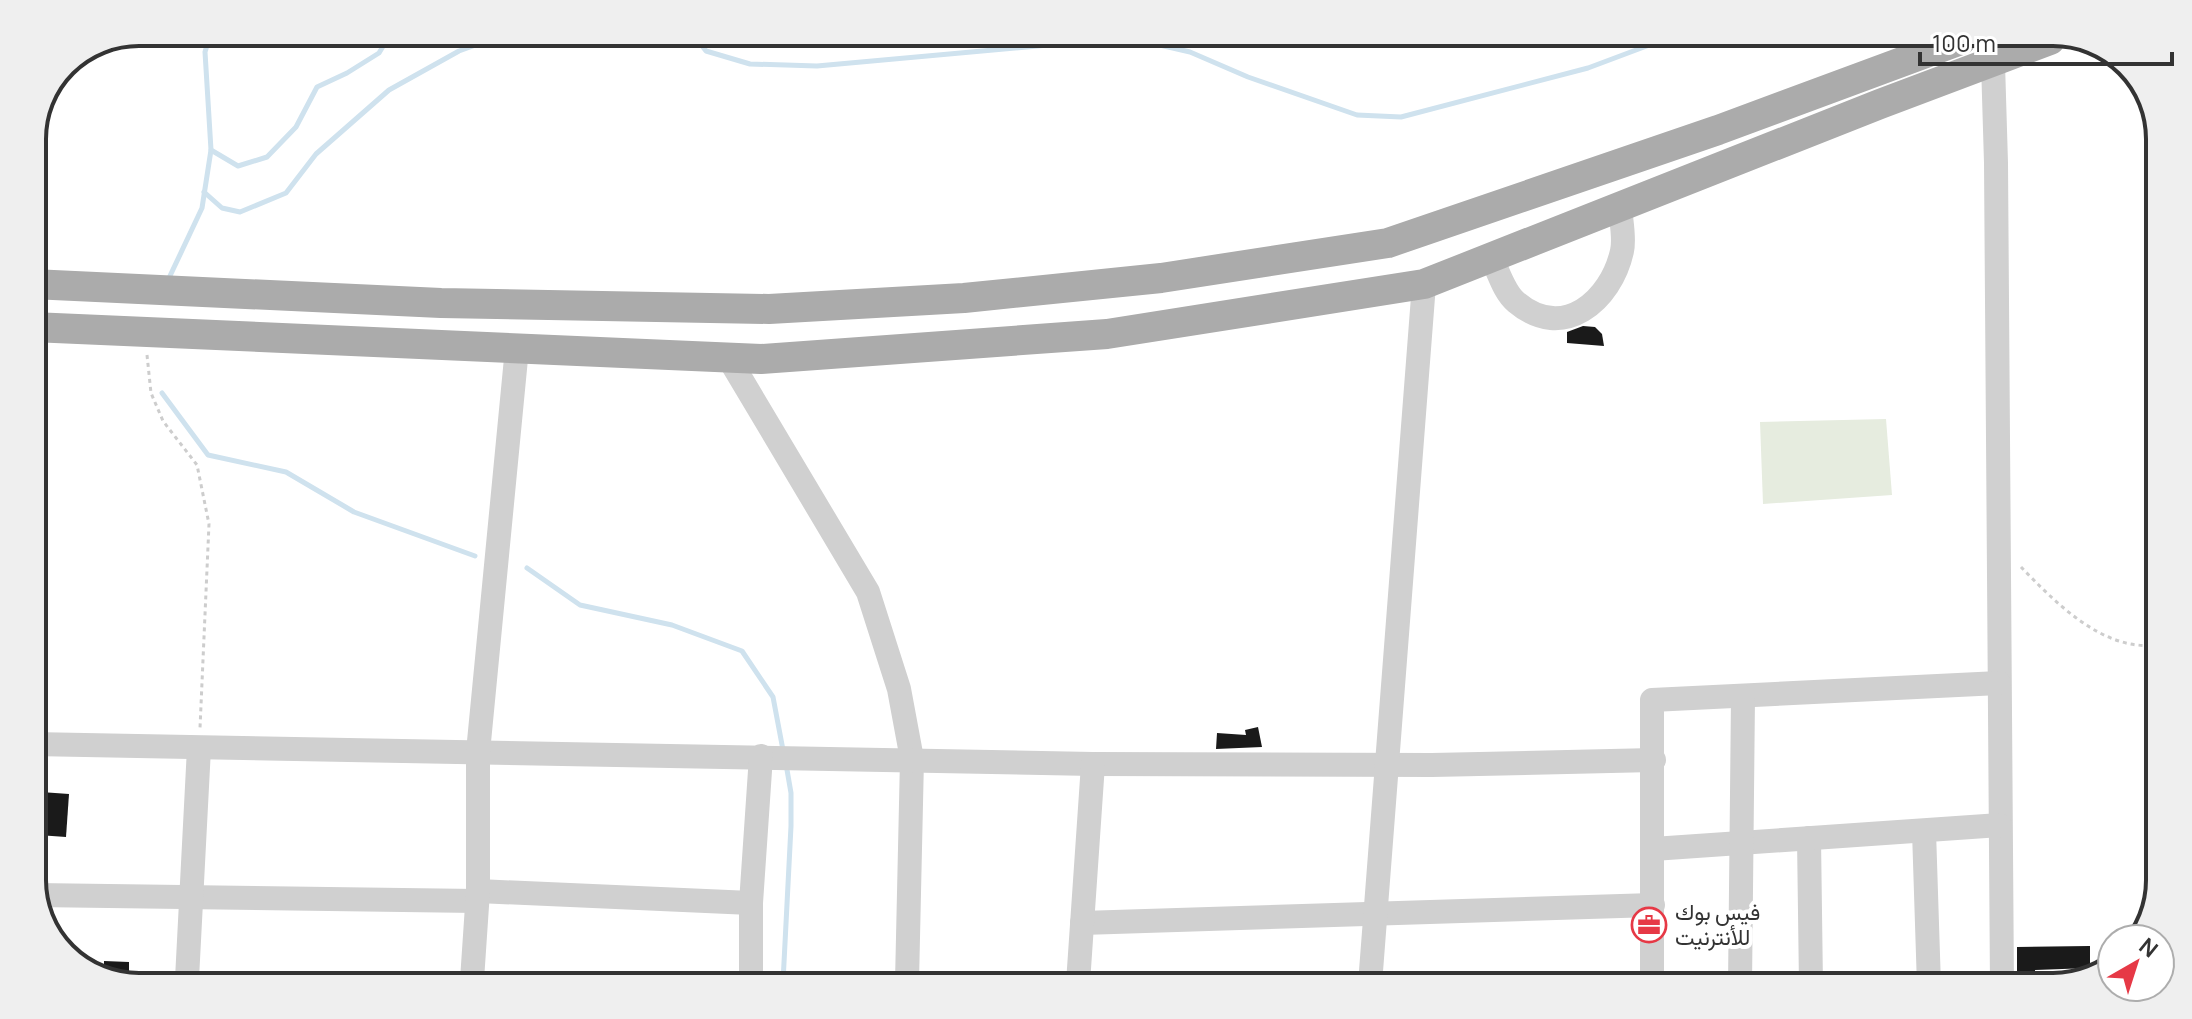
<svg xmlns="http://www.w3.org/2000/svg" width="2192" height="1019" font-family="Manrope,Vazirmatn,sans-serif">
	<style>
		.green { fill: #e6ecdf }
		.lines { fill: none; stroke-linecap: round; stroke-linejoin: round }
		.stream { stroke: #cfe2ee; stroke-width: 5 }
		.building { fill: #1a1a1a }
		.path { stroke: #cdcdcd; stroke-width: 3; stroke-dasharray: 4 4; stroke-linecap: butt }
		.minor { stroke: #d0d0d0; stroke-width: 24 }
		.major { stroke: #ababab; stroke-width: 30 }
		.labels { text-anchor: middle; stroke-width: 8; stroke-linejoin: round; paint-order: stroke }
		.poi-label { font-size: 22px; fill: #333; stroke: #fff; text-anchor: start }
		.rim { fill: none; stroke: #333; stroke-width: 4 }
	</style>
	<rect width="100%" height="100%" fill="#fff"/>
	<path class="green" d="M 1886,419 L 1892,495 L 1763,504 L 1760,422 Z"/>
	<g class="lines">
		<g class="stream">
			<path d="M 211,32 L 205,52 L 211,150 L 238,166 L 267,157 L 296,127 L 317,87 L 347,73 L 379,53 L 391,33"/>
			<path d="M 693,34 L 706,51 L 750,64 L 817,66 L 1092,41 L 1151,43 L 1190,52 L 1248,77 L 1357,115 L 1401,117 L 1588,68 L 1668,38"/>
			<path d="M 204,192 L 222,208 L 240,212 L 286,193 L 316,154 L 389,90 L 459,51 L 506,34"/>
			<path d="M 169,278 L 202,208 L 211,150"/>
			<path d="M 162,393 L 208,455 L 286,472 L 354,512 L 475,556"/>
			<path d="M 527,568 L 580,605 L 672,625 L 742,651 L 773,697 L 783,750"/>
			<path d="M 783,982 L 791,826 L 791,793 L 786,764"/>
		</g>
	</g>
	<g class="building">
		<path d="M 1583,326 L 1595,327 L 1602,334 L 1604,346 L 1567,343 L 1567,332 Z"/>
		<path d="M 1258,727 L 1262,747 L 1216,749 L 1217,733 L 1246,735 L 1245,730 Z"/>
		<path d="M 41,792 L 69,794 L 66,837 L 38,835 Z"/>
		<path d="M 2090,946 L 2090,968 L 2035,970 L 2036,987 L 2017,987 L 2017,947 Z"/>
		<path d="M 104,961 L 129,962 L 129,979 L 104,979 Z"/>
	</g>
	<g class="lines">
		<g class="path">
			<path d="M 147,355 L 151,393 L 163,421 L 197,465 L 209,524 L 200,728"/>
			<path d="M 2021,567 C 2054,601 2102,651 2155,645"/>
		</g>
		<g class="minor">
			<path d="M 1993,63 L 1996,163 L 2002,987"/>
			<path d="M 1492,259 C 1499,273 1504,292 1516,302 C 1563,342 1611,301 1622,251 C 1625,238 1621,221 1620,207"/>
			<path d="M 728,357 L 868,592 L 899,689 L 912,759 L 907,982"/>
			<path d="M 32,744 L 1093,764 L 1432,765 L 1654,760"/>
			<path d="M 1924,831 L 1929,986"/>
			<path d="M 1809,838 L 1811,986"/>
			<path d="M 1653,849 L 2000,825"/>
			<path d="M 478,891 L 751,903"/>
			<path d="M 35,895 L 477,901"/>
			<path d="M 1082,923 L 1653,905"/>
			<path d="M 187,979 L 199,748"/>
			<path d="M 472,980 L 478,891 L 478,752 L 517,348"/>
			<path d="M 751,981 L 751,903 L 761,756"/>
			<path d="M 1078,983 L 1093,764"/>
			<path d="M 1370,984 L 1424,284"/>
			<path d="M 1652,985 L 1652,700 L 1999,683"/>
			<path d="M 1740,986 L 1743,697"/>
		</g>
		<g class="major">
			<path d="M 32,284 L 441,303 L 769,309 L 964,298 L 1161,278 L 1388,243 L 1718,130 L 1961,40"/>
			<path d="M 32,327 L 761,359 L 1107,334 L 1424,284 L 1880,104 L 2050,40"/>
		</g>
	</g>
	<defs>
		<g id="office-ring" transform="scale(1.8)"><circle r="9.5" fill="#fff" stroke="#e63946" stroke-width="1.5"/><path d="M-6-3h4V-5.5h4V-3h4V5H-6ZM-1-4.5V-3h2v-1.5ZM-6 0V1H6V0Z" fill="#e63946"/></g>
	</defs>
	<g fill-rule="evenodd">
		<use href="#office-ring" x="1649" y="925"/>
	</g>
	<g class="labels">
		<g class="poi-label">
			<text x="1675" y="920">فيس بوك<tspan x="1675" dy="25">للأنترنيت</tspan></text>
		</g>
	</g>
	<path d="M0 0H2192V1019H0ZM139 46H2053A93 93 0 0 1 2146 139V880A93 93 0 0 1 2053 973H139A93 93 0 0 1 46 880V139A93 93 0 0 1 139 46Z" fill="#efefef" fill-rule="evenodd"/>
	<path class="rim" d="M139 46H2053A93 93 0 0 1 2146 139V880A93 93 0 0 1 2053 973H139A93 93 0 0 1 46 880V139A93 93 0 0 1 139 46Z"/>
	<g transform="translate(2136 963) rotate(39)"><circle r="38" fill="#ffffff" stroke="#adadad" stroke-width="2"/>
	<path d="M0-6L14 30L0 20L-14 30Z" fill="#e63946"/>
	<text y="-12" font-size="22" font-weight="bold" text-anchor="middle" fill="#333333">N</text>
	</g>
	<path d="M1920 52v12h252v-12" fill="none" stroke="#333333" stroke-width="4"/>
	<text x="1932" y="52" font-size="24" fill="#333333" stroke="#ffffff" stroke-width="6" paint-order="stroke">100 m</text>
</svg>
